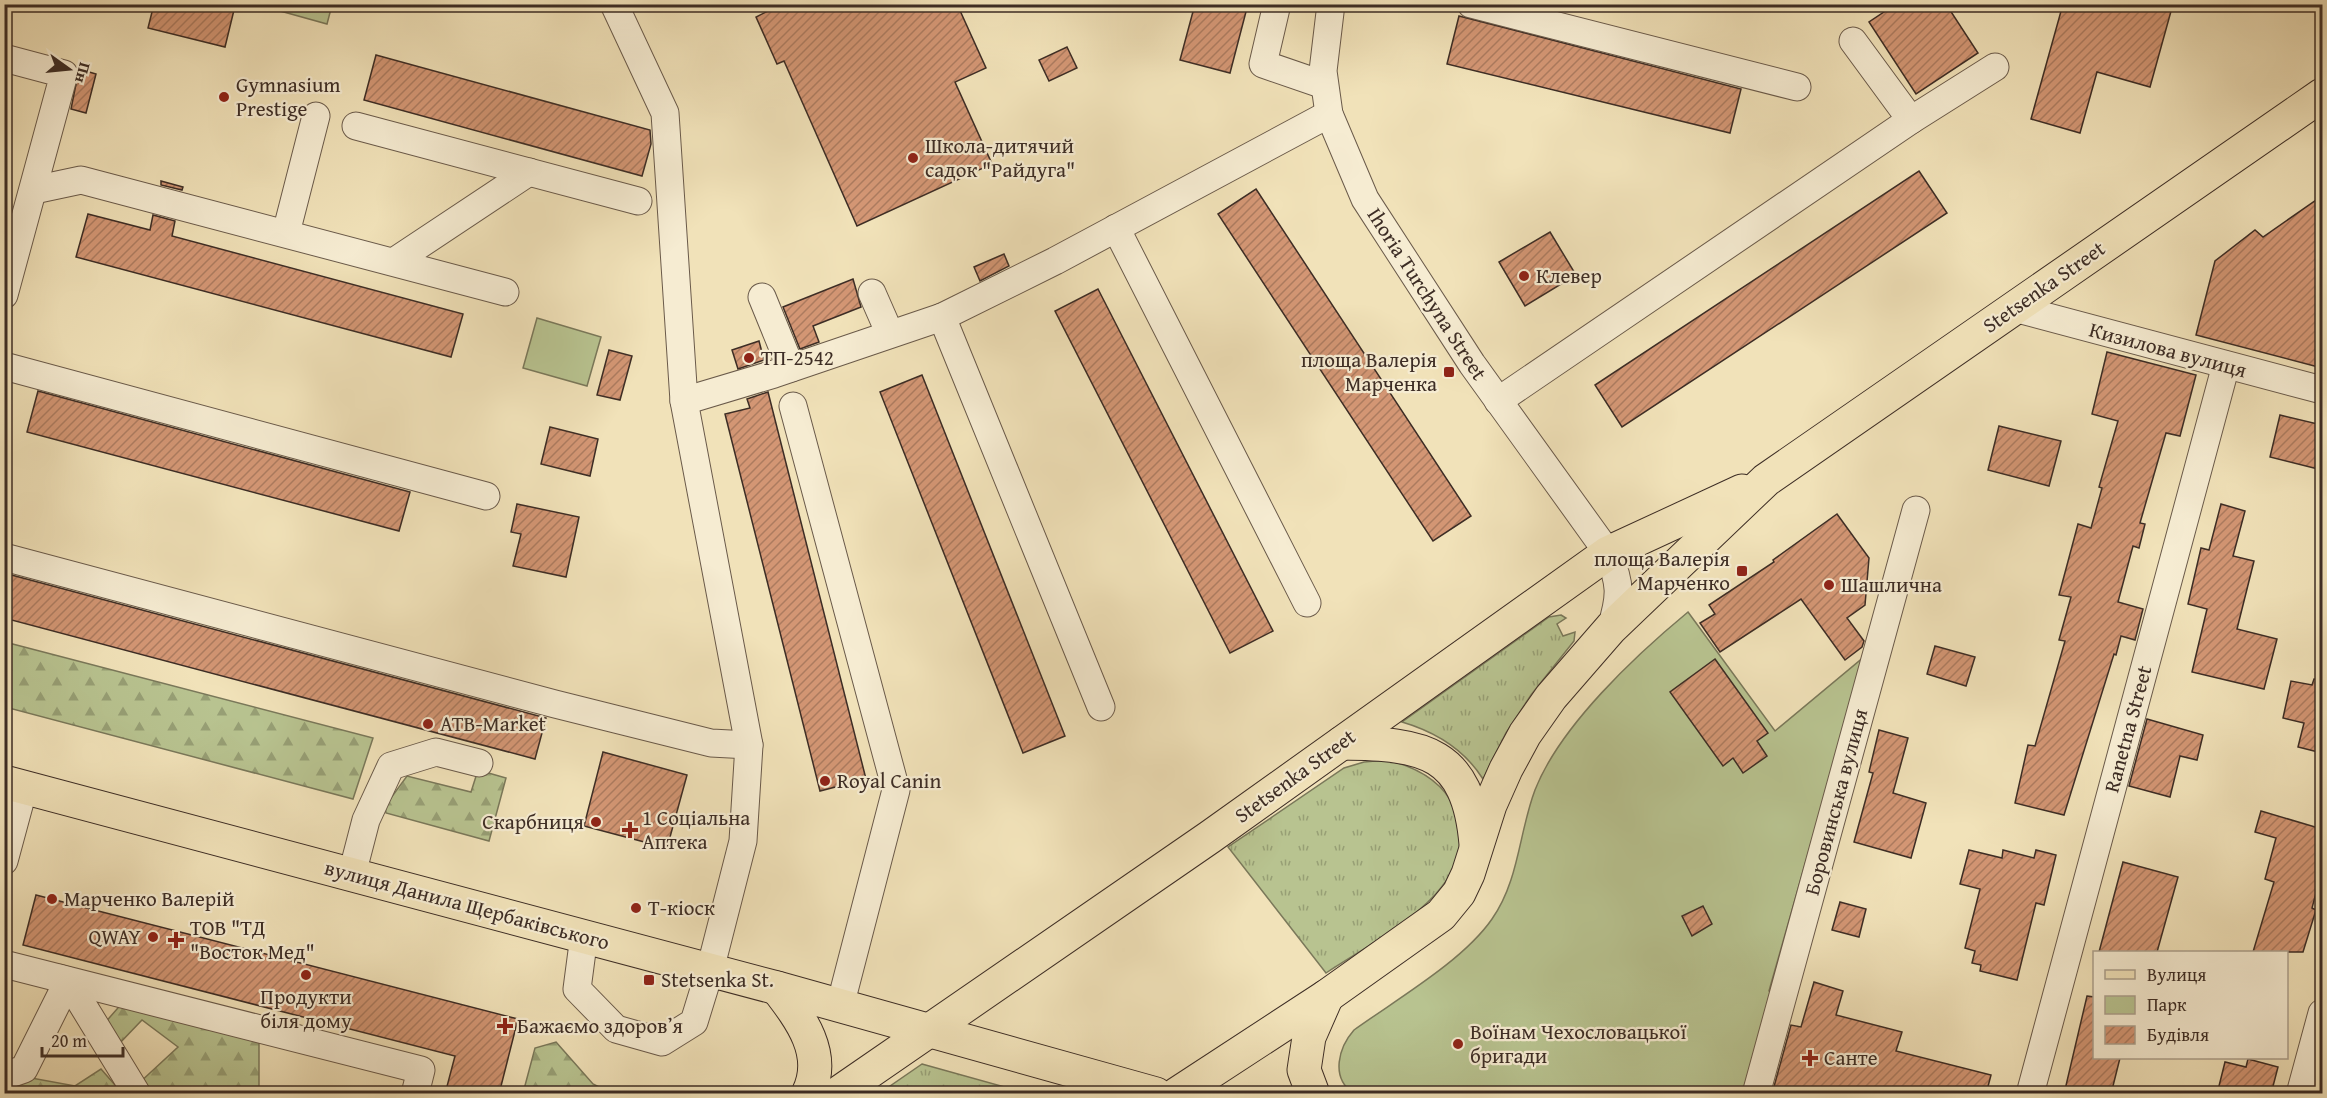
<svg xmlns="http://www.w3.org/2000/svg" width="2327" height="1098" font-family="'Gentium Book Plus',serif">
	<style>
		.grass { fill: url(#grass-tufts); stroke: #7a785a; stroke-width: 1.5 }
		.forest { fill: url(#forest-firs); stroke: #7a785a; stroke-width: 1.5 }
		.green { fill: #b8c390; stroke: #7a785a; stroke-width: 1.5 }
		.building { fill: url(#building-hatch); stroke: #3d2d25; stroke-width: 1.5 }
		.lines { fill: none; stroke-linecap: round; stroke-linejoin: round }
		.minor-casing { stroke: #6a5a4a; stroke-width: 29 }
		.major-casing { stroke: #3d2d25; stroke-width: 35 }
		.minor { stroke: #f6ecd2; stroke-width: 27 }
		.major { stroke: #f1e2b9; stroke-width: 33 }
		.poi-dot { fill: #8f2418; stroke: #f6ecd2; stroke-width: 2 }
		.labels { text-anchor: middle; stroke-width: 4.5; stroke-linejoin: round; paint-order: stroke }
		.poi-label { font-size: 21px; fill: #3d2d25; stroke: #f6ecd2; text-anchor: start }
		.street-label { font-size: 21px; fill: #3d2d25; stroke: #f6ecd2 }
	</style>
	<defs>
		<pattern id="grass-tufts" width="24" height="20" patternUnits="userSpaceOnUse" patternTransform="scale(1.5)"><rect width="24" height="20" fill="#b8c390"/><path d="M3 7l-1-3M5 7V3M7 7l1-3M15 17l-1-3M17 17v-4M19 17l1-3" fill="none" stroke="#979f75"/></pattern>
		<pattern id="forest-firs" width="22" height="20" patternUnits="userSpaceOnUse" patternTransform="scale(1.5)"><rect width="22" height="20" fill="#b8c390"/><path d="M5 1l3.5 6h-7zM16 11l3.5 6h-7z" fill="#979f75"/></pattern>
		<pattern id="building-hatch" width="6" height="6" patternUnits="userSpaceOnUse" patternTransform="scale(1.5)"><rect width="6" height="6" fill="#d39674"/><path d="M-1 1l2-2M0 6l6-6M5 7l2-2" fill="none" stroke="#ac7b5f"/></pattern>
	</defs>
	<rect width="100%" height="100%" fill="#f1e2b9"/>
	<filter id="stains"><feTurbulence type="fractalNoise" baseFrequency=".00333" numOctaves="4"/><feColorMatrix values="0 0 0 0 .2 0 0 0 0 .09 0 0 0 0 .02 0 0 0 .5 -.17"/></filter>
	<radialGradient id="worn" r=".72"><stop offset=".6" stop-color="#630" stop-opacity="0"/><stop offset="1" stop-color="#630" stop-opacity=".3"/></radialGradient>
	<g class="grass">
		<path d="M 1561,615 L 1566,618 L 1557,624 L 1563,636 L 1575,632 L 1574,641 L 1531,695 L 1506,733 L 1483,779 C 1464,749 1436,732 1402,722 L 1549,617 Z"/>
		<path d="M 1387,760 C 1416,767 1443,781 1455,809 C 1489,886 1378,938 1326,973 L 1228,847 L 1344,768 L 1364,762 Z"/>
		<path d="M 922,1064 L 1026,1093 L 1027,1093 L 880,1093 Z"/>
	</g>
	<g class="forest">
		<path d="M 5,642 L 373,738 L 353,799 L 5,707 Z"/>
		<path d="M 478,770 L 506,778 L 489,841 L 386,813 L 385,806 L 407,776 L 471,792 Z"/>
		<path d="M 124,1001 L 259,1033 L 259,1093 L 145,1093 L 138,1084 L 178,1047 L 142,1020 L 117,1046 L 103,1025 Z"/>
		<path d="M 556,1042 L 593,1084 L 611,1093 L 523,1093 L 535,1048 Z"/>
		<path d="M 101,1069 L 122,1093 L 5,1093 L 4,1087 L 26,1077 L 75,1086 Z"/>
	</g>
	<g class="green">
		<path d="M 255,4 L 331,4 L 332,5 L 327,24 Z"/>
		<path d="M 537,318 L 601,337 L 587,386 L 523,368 Z"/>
		<path d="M 1688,612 L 1775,731 L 1864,657 L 1769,991 L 1788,1002 L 1762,1093 L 1353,1093 C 1330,1077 1339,1047 1354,1030 C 1397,999 1463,961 1492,919 C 1519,881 1519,832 1535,790 C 1560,726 1636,655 1688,612 Z"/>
	</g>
	<g class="building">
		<path d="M 154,4 L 211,4 L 234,10 L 225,47 L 148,28 Z"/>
		<path d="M 782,4 L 957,4 L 986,68 L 955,82 L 992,164 L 857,226 L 784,61 L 777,64 L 756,17 Z"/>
		<path d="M 1195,4 L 1248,4 L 1230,73 L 1180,60 Z"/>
		<path d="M 1896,4 L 1946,4 L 1978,53 L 1916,94 L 1869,22 Z"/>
		<path d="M 2063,4 L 2105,4 L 2127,11 L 2128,4 L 2173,4 L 2150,87 L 2097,72 L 2080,133 L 2031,119 Z"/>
		<path d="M 1459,16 L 1741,89 L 1730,133 L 1447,64 Z"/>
		<path d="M 1067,47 L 1077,68 L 1049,81 L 1039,60 Z"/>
		<path d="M 376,55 L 650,130 L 651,144 L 642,176 L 364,100 Z"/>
		<path d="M 79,69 L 96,74 L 86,113 L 71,109 Z"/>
		<path d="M 1919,171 L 1947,213 L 1622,427 L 1595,385 Z"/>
		<path d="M 161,181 L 183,187 L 182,190 L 161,185 Z"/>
		<path d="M 1256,189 L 1471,516 L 1433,541 L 1218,214 Z"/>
		<path d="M 2322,196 L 2322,368 L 2196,335 L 2215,261 L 2255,230 L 2263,237 Z"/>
		<path d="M 88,214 L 150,230 L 153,215 L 175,221 L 172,236 L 463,314 L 451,357 L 76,257 Z"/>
		<path d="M 1550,232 L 1576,275 L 1525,306 L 1499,262 Z"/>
		<path d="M 1004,254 L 1009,266 L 980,281 L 974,267 Z"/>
		<path d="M 853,279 L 861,307 L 813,326 L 819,342 L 800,349 L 783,307 Z"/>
		<path d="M 1098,289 L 1273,631 L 1230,653 L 1055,311 Z"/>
		<path d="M 759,341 L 764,360 L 738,369 L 732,350 Z"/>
		<path d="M 609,350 L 632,356 L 620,400 L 597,395 Z"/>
		<path d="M 2107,352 L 2196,375 L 2180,436 L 2166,433 L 2140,523 L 2145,524 L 2139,548 L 2133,546 L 2118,602 L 2143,609 L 2135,640 L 2121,636 L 2116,655 L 2114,654 L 2064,815 L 2015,803 L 2028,745 L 2035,746 L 2065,641 L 2059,640 L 2071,597 L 2059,595 L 2078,524 L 2091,528 L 2102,488 L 2099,487 L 2118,421 L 2092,414 Z"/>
		<path d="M 922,375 L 1065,736 L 1023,753 L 880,392 Z"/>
		<path d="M 38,391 L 410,492 L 399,531 L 27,432 Z"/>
		<path d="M 768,392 L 866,779 L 820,791 L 725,414 L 750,408 L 747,399 Z"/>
		<path d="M 2280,415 L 2322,425 L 2322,470 L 2270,457 Z"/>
		<path d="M 1999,426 L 2061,441 L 2049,486 L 1988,470 Z"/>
		<path d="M 550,427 L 598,439 L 590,476 L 541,464 Z"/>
		<path d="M 517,504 L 579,517 L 566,577 L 513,566 L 521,534 L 511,532 Z"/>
		<path d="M 2221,504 L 2245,511 L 2233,556 L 2254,561 L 2237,629 L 2277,639 L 2264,689 L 2192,672 L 2207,609 L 2188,604 L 2201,548 L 2209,550 Z"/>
		<path d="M 1837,514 L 1869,558 L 1865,605 L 1847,618 L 1864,641 L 1862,647 L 1845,660 L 1801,599 L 1720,652 L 1700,623 L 1715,614 L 1709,605 L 1774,562 L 1773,560 Z"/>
		<path d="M 4,573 L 546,718 L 535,759 L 4,618 Z"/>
		<path d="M 1935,646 L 1975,657 L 1966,686 L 1927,674 Z"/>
		<path d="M 1715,659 L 1768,733 L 1757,741 L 1767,756 L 1743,773 L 1733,758 L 1723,766 L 1670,692 Z"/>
		<path d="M 2314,679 L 2322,680 L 2322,753 L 2298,747 L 2304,723 L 2283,718 L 2291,681 L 2312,685 Z"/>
		<path d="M 2147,719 L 2203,735 L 2197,760 L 2180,756 L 2170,797 L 2129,786 Z"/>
		<path d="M 1879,730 L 1908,738 L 1893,793 L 1926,803 L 1911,858 L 1854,842 L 1873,773 L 1869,772 Z"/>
		<path d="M 603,752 L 687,775 L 667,848 L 584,826 Z"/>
		<path d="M 2261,811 L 2322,829 L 2322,870 L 2312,908 L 2316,910 L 2303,952 L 2253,952 L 2274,882 L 2265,879 L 2276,838 L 2255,832 Z"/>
		<path d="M 1969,850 L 2002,858 L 2003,850 L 2034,858 L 2036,850 L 2056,855 L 2044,905 L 2036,903 L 2017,980 L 1980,971 L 1981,965 L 1972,963 L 1975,951 L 1965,948 L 1980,889 L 1960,884 Z"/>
		<path d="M 2123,862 L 2178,877 L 2157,952 L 2099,952 Z"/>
		<path d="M 36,895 L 518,1019 L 499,1094 L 445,1094 L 455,1056 L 23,945 Z"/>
		<path d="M 1840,902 L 1866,909 L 1859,937 L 1832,930 Z"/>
		<path d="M 1703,906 L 1712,924 L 1692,936 L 1682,916 Z"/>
		<path d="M 1814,982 L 1843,991 L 1836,1015 L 1902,1032 L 1896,1051 L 1991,1075 L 1986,1094 L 1772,1094 L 1791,1025 L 1801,1027 Z"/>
		<path d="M 2087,996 L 2094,997 L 2094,1058 L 2120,1058 L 2111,1094 L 2064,1094 Z"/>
		<path d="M 2248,1059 L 2278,1067 L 2271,1094 L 2217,1094 L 2225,1062 L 2246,1067 Z"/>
	</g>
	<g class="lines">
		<g class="minor-casing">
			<g id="minor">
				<path d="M 1277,4 L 1263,64 L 1324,85"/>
				<path d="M 1331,4 L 1323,71 L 1329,114 L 1365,199 L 1472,364 L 1608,553 C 1621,584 1621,596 1611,628"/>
				<path d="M 1471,4 L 1797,87"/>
				<path d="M 1853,41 L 1911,120"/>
				<path d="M 4,58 L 64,74 L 4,295"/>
				<path d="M 356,126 L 638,201"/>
				<path d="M 34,190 L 81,180 L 505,292"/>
				<path d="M 1116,228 L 1307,603"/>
				<path d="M 286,233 L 316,116"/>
				<path d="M 395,261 L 529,172"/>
				<path d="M 872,293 L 890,334"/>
				<path d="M 762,297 L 791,368"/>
				<path d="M 2014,308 L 2322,390"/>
				<path d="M 942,317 L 1101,707"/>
				<path d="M 4,366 L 486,496"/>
				<path d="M 684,401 L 774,374 L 942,317 L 1055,261 L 1329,114"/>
				<path d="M 1498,401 L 1911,120 L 1995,67"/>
				<path d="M 793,406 L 896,790 L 840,1006"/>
				<path d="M 4,557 L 555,704 L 711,743 L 749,745"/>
				<path d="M 4,861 L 24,787"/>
				<path d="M 352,874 L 366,820 L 391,766 L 436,752 L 479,763"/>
				<path d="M 584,936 L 577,989 L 616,1029 L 662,1042 L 694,1022 L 710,970 L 743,841 L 749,745 L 684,401 L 665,113 L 614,4"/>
				<path d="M 4,964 L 421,1070 L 415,1094"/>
				<path d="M 58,978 L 68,981 L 137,1094"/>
				<path d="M 4,1076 L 24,1069 L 68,981"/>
				<path d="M 1756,1094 L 1916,510"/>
				<path d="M 2030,1094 L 2226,365"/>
				<path d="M 2300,1094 L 2322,1013"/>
			</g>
		</g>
		<g class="major-casing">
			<g id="major">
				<path d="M 1342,743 C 1424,744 1468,751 1476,844"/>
				<path d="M 4,782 L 777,988 L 1156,1094"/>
				<path d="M 777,988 C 800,1018 828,1054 808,1094"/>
				<path d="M 837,1094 L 1210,837 L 1608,553 L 1742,491"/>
				<path d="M 1177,1094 L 1327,996 L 1441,915 L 1459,893 L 1468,874 L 1490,805 L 1506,769 L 1525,734 L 1551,697 L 1611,628 L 1766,480 L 2322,95"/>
				<path d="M 1313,1094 L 1304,1070 L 1309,1037 L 1327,996"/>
			</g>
		</g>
		<use href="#minor" class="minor"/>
		<use href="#major" class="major"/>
	</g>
	<g class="poi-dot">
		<circle cx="224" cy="97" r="6"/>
		<circle cx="913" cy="158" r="6"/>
		<circle cx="1524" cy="276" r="6"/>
		<circle cx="749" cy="358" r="6"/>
		<rect x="1443" y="366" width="12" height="12" rx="3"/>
		<rect x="1736" y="565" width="12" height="12" rx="3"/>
		<circle cx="1829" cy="585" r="6"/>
		<circle cx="428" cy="724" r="6"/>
		<circle cx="825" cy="781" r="6"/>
		<circle cx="596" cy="822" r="6"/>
		<path d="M627 821h6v6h6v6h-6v6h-6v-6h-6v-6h6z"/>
		<circle cx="52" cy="899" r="6"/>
		<circle cx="636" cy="908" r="6"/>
		<circle cx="153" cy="937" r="6"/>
		<path d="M173 931h6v6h6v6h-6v6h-6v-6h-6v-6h6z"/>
		<circle cx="306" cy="975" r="6"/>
		<rect x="643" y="974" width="12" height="12" rx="3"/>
		<path d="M502 1017h6v6h6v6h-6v6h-6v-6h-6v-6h6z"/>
		<circle cx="1458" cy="1044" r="6"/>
		<path d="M1807 1049h6v6h6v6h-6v6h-6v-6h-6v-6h6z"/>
	</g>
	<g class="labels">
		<g class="poi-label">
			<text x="236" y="92">Gymnasium<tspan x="236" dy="24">Prestige</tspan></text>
			<text x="925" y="153">Школа-дитячий<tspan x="925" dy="24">садок "Райдуга"</tspan></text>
			<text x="1536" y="283">Клевер</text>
			<text x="761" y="365">ТП-2542</text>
			<text x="1437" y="367" text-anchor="end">площа Валерія<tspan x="1437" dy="24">Марченка</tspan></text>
			<text x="1730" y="566" text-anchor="end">площа Валерія<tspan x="1730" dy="24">Марченко</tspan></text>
			<text x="1841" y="592">Шашлична</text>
			<text x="440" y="731">ATB-Market</text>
			<text x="837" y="788">Royal Canin</text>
			<text x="642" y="825">1 Соціальна<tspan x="642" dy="24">Аптека</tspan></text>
			<text x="584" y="829" text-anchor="end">Скарбниця</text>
			<text x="64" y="906">Марченко Валерій</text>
			<text x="648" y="915">Т-кіоск</text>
			<text x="190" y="935">ТОВ "ТД<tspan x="190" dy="24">"Восток Мед"</tspan></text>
			<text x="141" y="944" text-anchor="end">QWAY</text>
			<text x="661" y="987">Stetsenka St.</text>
			<text x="306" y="1004" text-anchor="middle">Продукти<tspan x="306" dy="24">біля дому</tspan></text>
			<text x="517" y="1033">Бажаємо здоровʼя</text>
			<text x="1470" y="1039">Воїнам Чехословацької<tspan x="1470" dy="24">бригади</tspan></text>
			<text x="1824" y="1065">Санте</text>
		</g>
		<g class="street-label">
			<text transform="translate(2044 287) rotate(-35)" y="7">Stetsenka Street</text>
			<text transform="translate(1427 294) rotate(57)" y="7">Ihoria Turchyna Street</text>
			<text transform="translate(2168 350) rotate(15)" y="7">Кизилова вулиця</text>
			<text transform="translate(2128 729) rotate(-75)" y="7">Ranetna Street</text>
			<text transform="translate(1295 776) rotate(-36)" y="7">Stetsenka Street</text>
			<text transform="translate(1836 802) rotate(-75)" y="7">Боровинська вулиця</text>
			<text transform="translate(467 905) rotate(15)" y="7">вулиця Данила Щербаківського</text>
		</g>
	</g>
	<rect width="2327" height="1098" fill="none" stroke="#f1e2b9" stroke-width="24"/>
	<rect x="6" y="6" width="2315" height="1086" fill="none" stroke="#3d2d25" stroke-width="3"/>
	<rect x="12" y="12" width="2303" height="1074" fill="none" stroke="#3d2d25" stroke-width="1.5"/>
	<rect x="2093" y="951" width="195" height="108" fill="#f6ecd2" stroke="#aca08d" stroke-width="1.5"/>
	<rect x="2105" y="970" width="30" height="9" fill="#f1e2b9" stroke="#aca08d" stroke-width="1.5"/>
	<text x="2147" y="981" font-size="18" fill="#3d2d25">Вулиця</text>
	<rect x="2105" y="996" width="30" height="18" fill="#b8c390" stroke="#aca08d" stroke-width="1.5"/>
	<text x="2147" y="1011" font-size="18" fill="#3d2d25">Парк</text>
	<rect x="2105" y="1026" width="30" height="18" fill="url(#building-hatch)" stroke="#aca08d" stroke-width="1.5"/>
	<text x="2147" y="1041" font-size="18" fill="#3d2d25">Будівля</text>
	<g transform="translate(69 69) rotate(105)" stroke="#f6ecd2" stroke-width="4.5" paint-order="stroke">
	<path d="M0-4.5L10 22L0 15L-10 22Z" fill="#3d2d25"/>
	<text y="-9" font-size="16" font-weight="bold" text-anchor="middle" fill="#3d2d25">Пн</text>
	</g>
	<path d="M42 1047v9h81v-9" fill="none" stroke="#3d2d25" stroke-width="3"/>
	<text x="51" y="1047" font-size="18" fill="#3d2d25" stroke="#f6ecd2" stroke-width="4.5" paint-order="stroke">20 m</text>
	<rect width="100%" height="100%" filter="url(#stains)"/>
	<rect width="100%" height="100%" fill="url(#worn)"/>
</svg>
